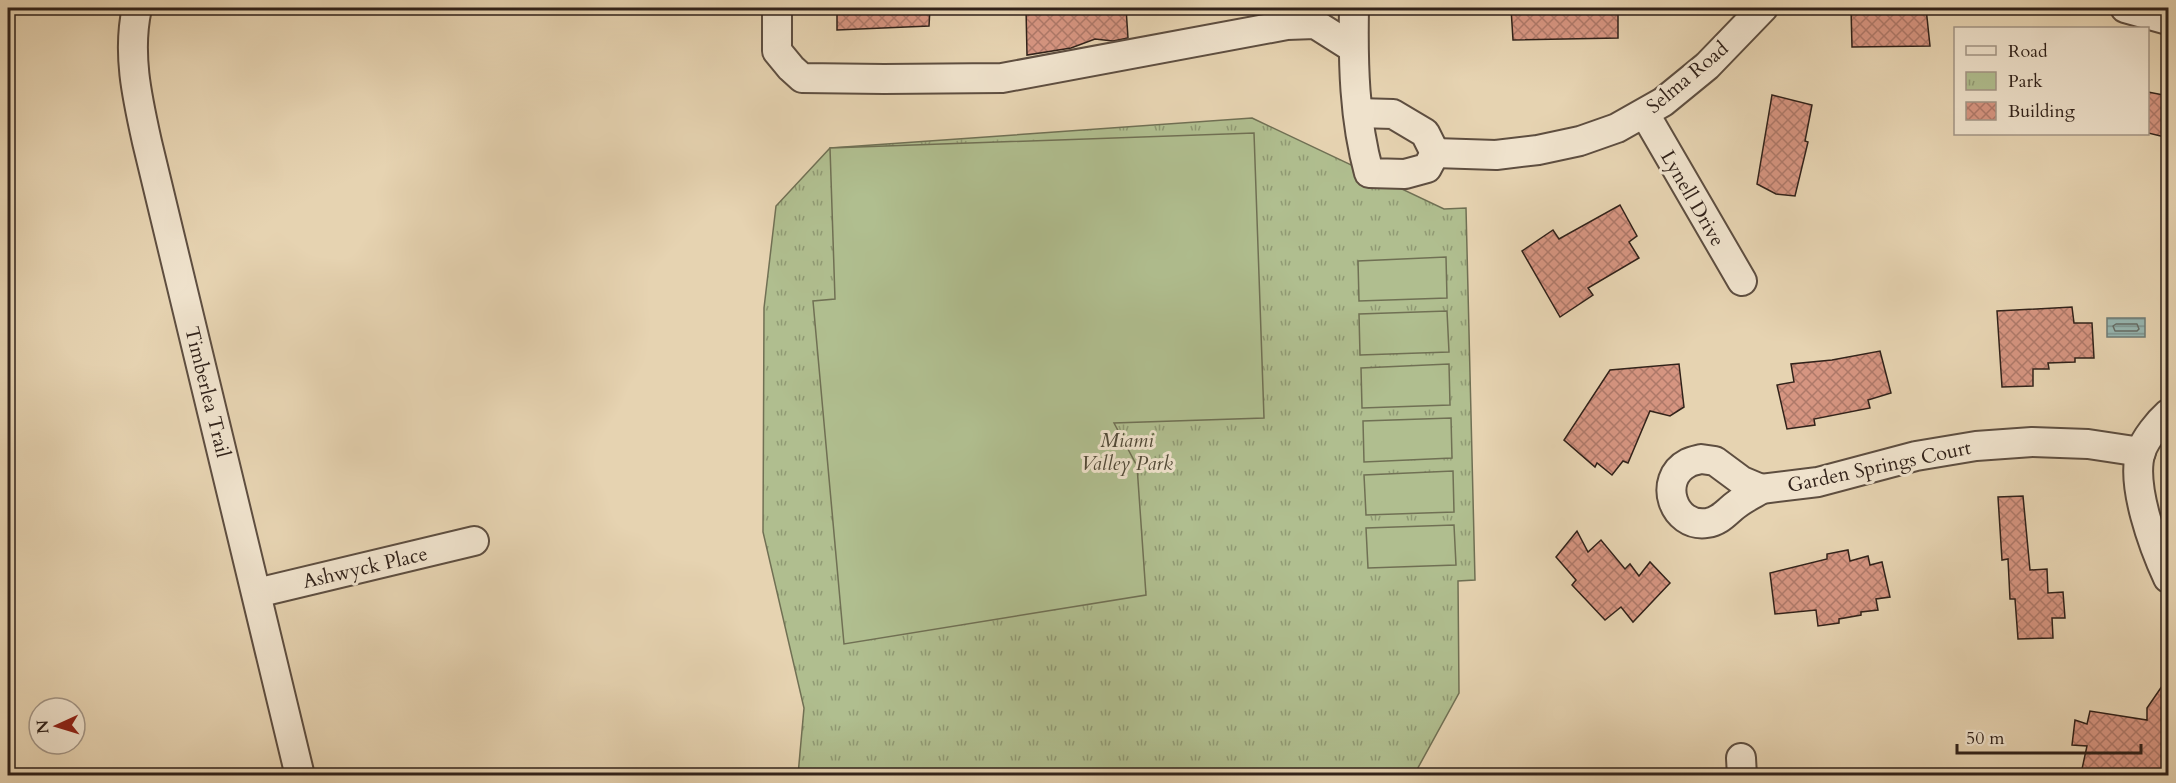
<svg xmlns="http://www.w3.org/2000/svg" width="2176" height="783" font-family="Cardo,serif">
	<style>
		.park { fill: url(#park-tufts); stroke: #707054; stroke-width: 1.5 }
		.pitch { fill: #b0be8f; stroke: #707054; stroke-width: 1.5 }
		.water { fill: url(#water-rules); stroke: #6e7b75; stroke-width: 1.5 }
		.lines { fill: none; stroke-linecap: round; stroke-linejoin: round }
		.shore { stroke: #646c66; stroke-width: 1.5 }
		.building { fill: url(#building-cross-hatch); stroke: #31221a; stroke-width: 1.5 }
		.minor-casing { stroke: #5e4e40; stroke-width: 32 }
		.minor { stroke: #efe2cc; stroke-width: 28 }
		.labels { text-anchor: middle; stroke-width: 6; stroke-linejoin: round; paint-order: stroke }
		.street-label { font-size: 20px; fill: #31221a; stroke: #efe2cc }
		.park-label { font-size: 20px; font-style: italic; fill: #514937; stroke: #efe2cc }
	</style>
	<defs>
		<pattern id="park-tufts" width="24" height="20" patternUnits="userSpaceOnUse" patternTransform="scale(1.5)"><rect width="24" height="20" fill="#b0be8f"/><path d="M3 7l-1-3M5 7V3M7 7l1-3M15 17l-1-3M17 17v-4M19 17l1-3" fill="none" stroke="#909a74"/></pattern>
		<pattern id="water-rules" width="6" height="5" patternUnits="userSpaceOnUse" patternTransform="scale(1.5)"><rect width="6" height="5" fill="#97b7b2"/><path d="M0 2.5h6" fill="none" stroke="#7c9490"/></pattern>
		<pattern id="building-cross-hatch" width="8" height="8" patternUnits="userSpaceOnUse" patternTransform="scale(1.5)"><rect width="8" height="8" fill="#d69581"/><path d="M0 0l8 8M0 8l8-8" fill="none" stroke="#ae7969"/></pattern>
	</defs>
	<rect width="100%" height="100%" fill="#e6d3b1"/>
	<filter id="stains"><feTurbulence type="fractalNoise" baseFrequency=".00333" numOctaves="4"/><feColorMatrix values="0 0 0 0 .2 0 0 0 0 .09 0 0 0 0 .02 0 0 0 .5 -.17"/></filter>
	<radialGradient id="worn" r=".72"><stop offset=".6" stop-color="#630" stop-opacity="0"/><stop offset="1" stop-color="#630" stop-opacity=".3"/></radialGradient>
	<path class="park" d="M 1252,118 L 1444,209 L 1466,208 L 1475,580 L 1458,581 L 1459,693 L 1414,775 L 798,775 L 804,708 L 763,532 L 764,308 L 776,206 L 830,148 Z"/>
	<g class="pitch">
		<path d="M 1254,133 L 1264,418 L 1114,423 L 1137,466 L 1146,595 L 844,644 L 813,301 L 835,299 L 830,148 Z"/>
		<path d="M 1446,257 L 1447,298 L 1359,301 L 1358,261 Z"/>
		<path d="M 1447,311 L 1449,352 L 1360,355 L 1359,314 Z"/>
		<path d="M 1449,364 L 1450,405 L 1362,408 L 1361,368 Z"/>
		<path d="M 1451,418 L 1452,458 L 1364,462 L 1363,421 Z"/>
		<path d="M 1453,471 L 1454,512 L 1366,515 L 1364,475 Z"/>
		<path d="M 1454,525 L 1456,565 L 1368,568 L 1366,528 Z"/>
	</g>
	<rect class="water" x="2107" y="318" width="38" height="19"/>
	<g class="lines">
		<path class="shore" d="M 2116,324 L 2137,324 L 2139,329 L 2137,331 L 2115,331 L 2113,326 Z"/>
	</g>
	<g class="building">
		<path d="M 837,8 L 930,8 L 929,26 L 837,30 Z"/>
		<path d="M 1026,8 L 1126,8 L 1128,38 L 1113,41 L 1095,39 L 1071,48 L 1027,55 Z"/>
		<path d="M 1511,8 L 1618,8 L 1618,38 L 1513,40 Z"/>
		<path d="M 1851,8 L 1926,8 L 1930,46 L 1852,47 Z"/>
		<path d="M 2148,92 L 2169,96 L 2169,138 L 2148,133 Z"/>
		<path d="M 1772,95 L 1812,105 L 1805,141 L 1808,142 L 1795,196 L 1776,194 L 1757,184 Z"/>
		<path d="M 1620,205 L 1637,236 L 1629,242 L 1639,258 L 1588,288 L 1593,295 L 1560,317 L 1522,251 L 1553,230 L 1559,239 Z"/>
		<path d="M 2072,307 L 2074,323 L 2092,323 L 2094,358 L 2075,358 L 2075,362 L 2048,363 L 2049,369 L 2033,369 L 2033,386 L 2002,387 L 1997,311 Z"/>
		<path d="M 1880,351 L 1891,393 L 1868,400 L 1870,408 L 1814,419 L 1815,425 L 1787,429 L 1777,385 L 1794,382 L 1791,364 L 1832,360 Z"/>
		<path d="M 1679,364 L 1684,407 L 1670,416 L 1650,411 L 1628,463 L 1623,461 L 1612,475 L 1597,463 L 1595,467 L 1564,440 L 1610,370 Z"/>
		<path d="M 2023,496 L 2030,570 L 2047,569 L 2048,593 L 2063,592 L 2065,618 L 2052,618 L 2053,638 L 2018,639 L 2015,599 L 2010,599 L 2008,559 L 2002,560 L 1998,497 Z"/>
		<path d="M 1577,531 L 1588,552 L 1601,540 L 1625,569 L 1630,564 L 1639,576 L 1650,562 L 1670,583 L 1633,622 L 1621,607 L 1605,620 L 1572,585 L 1576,580 L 1556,557 Z"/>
		<path d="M 1848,550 L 1850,561 L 1868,556 L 1870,565 L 1882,562 L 1890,597 L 1876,599 L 1878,610 L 1861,612 L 1861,615 L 1839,619 L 1839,623 L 1818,626 L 1816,610 L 1775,614 L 1770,573 L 1827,559 L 1827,554 Z"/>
		<path d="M 2169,676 L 2169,753 L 2165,752 L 2162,776 L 2104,776 L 2104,770 L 2082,769 L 2087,746 L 2072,745 L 2075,720 L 2087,724 L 2090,711 L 2147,720 L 2147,708 Z"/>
	</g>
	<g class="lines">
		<g class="minor-casing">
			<g id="minor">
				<path d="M 137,8 C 127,53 137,97 147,142 L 300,776"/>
				<path d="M 777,8 L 777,51 L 791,68 L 802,78 L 884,79 L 1002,78 L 1287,25 L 1315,24 L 1353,48"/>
				<path d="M 1354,8 C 1353,62 1354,119 1369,173 L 1405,174 L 1427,168 L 1435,153"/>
				<path d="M 2125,8 L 2168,20"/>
				<path d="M 1358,113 L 1393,114 L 1425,133 L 1435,153"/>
				<path d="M 1645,114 L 1742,281"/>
				<path d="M 1435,153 L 1496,155 L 1538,150 L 1580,141 L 1617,128 L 1663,102 L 1707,66 L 1763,8"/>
				<path d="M 2168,414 C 2158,423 2146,438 2141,451 C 2130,484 2154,548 2168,578"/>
				<path d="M 1701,459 L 1715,461 L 1742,481 L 1761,489 C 1754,494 1745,498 1737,504 C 1727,511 1721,521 1707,523 C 1673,528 1657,479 1688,463 C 1692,461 1697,460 1701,459 Z"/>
				<path d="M 1761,489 L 1818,482 L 1916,456 L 1976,446 L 2032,442 L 2088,444 L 2141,452"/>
				<path d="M 257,593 L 474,541"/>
				<path d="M 1741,758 L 1742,776"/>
			</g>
		</g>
		<use href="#minor" class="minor"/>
	</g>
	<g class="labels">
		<g class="street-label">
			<text transform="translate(1687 77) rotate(-40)" y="7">Selma Road</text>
			<text transform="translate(1693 198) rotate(60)" y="7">Lynell Drive</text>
			<text transform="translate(208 392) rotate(76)" y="7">Timberlea Trail</text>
			<text transform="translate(1879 466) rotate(-12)" y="7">Garden Springs Court</text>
			<text transform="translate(365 567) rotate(-13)" y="7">Ashwyck Place</text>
		</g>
		<g class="park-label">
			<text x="1127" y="447">Miami<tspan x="1127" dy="23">Valley Park</tspan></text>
		</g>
	</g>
	<rect width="2176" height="783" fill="none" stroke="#e6d3b1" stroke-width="30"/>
	<rect x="9" y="9" width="2158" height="765" fill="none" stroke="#31221a" stroke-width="3"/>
	<rect x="15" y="15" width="2146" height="753" fill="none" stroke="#31221a" stroke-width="1.5"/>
	<rect x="1954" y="27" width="195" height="108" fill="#efe2cc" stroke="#a39585" stroke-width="1.5"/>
	<rect x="1966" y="46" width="30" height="9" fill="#efe2cc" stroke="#a39585" stroke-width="1.5"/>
	<text x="2008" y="57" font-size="18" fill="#31221a">Road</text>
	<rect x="1966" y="72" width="30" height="18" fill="url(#park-tufts)" stroke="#a39585" stroke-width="1.5"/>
	<text x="2008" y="87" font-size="18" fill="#31221a">Park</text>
	<rect x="1966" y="102" width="30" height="18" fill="url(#building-cross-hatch)" stroke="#a39585" stroke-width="1.5"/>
	<text x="2008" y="117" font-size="18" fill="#31221a">Building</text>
	<g transform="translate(57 726) rotate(266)"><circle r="28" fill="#efe2cc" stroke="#a39585" stroke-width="1.5"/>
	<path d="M0-4.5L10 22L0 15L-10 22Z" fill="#8f2418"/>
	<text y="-9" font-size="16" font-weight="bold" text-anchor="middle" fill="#31221a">N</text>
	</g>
	<path d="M1957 744v9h184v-9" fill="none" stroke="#31221a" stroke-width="3"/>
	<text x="1966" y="744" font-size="18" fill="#31221a" stroke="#efe2cc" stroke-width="4.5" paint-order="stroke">50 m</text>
	<rect width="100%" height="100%" filter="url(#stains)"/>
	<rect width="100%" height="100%" fill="url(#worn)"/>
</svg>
